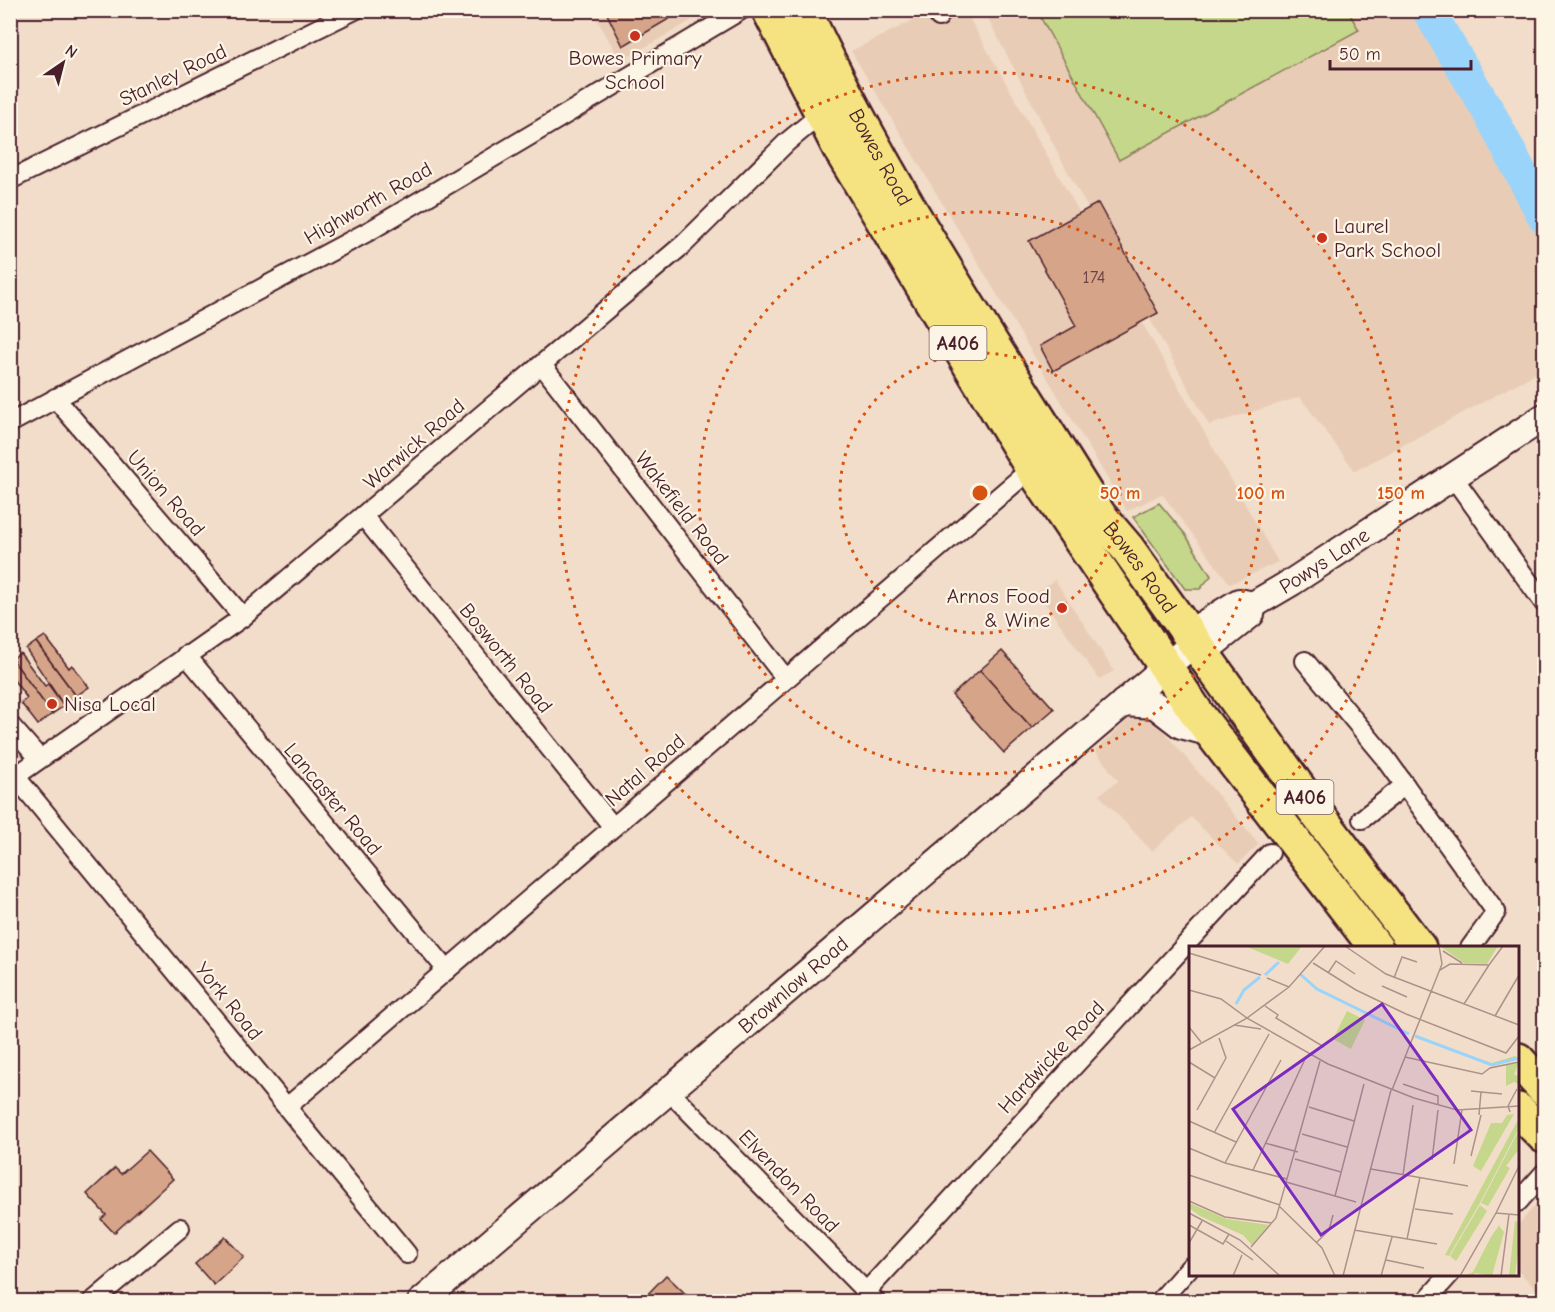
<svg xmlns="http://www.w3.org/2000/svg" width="1555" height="1312" font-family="'Comic Neue',sans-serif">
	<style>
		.built { fill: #e9ccb6 }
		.green { fill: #c5d78b; stroke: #887b5b; stroke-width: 1.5 }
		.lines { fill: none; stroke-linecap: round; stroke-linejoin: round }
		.river { stroke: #9ad4fa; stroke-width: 33 }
		.building { fill: #d6a589; stroke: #4a1f2b; stroke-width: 1.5 }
		.street-casing { stroke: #4a1f2b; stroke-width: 22 }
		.secondary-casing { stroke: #4a1f2b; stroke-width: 30 }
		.highway-casing { stroke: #4a1f2b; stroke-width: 38 }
		.street { stroke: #fcf5e5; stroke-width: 18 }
		.secondary { stroke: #fcf5e5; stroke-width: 26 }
		.highway { stroke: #f5e382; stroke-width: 33 }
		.ring { fill: none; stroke: #d8530f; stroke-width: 3; stroke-dasharray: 3 6 }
		.poi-dot { fill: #c8321e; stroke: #fcf5e5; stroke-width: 2 }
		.labels { text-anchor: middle; stroke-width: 4.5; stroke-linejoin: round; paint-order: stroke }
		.number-label { font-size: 18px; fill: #6d4042 }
		.shield { fill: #fcf5e5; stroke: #7f5f63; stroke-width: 1.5 }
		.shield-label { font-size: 20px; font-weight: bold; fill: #4a1f2b }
		.poi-label { font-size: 21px; fill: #4a1f2b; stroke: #fcf5e5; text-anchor: start }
		.street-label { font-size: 21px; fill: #4a1f2b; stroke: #fcf5e5 }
		.inset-river { fill: none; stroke: #9ad4fa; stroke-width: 3 }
		.inset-road { fill: none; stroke: #ae918a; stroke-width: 1.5 }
		.view { fill: #7b2cbf; fill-opacity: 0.15; stroke: #7b2cbf; stroke-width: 3 }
		.inset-edge { fill: none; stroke: #4a1f2b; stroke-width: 3 }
		.centre { fill: #d8530f; stroke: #fcf5e5; stroke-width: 3 }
		.ring-label { font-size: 18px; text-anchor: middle; font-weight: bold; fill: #d8530f; stroke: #fcf5e5; stroke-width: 4.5; stroke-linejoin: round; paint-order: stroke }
	</style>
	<rect width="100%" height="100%" fill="#f1ddc9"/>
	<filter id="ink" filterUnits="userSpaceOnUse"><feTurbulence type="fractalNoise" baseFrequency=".0167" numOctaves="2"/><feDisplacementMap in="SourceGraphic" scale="12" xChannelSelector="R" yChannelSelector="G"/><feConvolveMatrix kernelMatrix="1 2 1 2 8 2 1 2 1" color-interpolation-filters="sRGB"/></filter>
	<g filter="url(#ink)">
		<g class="built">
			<path d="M 592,11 L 708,11 L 621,61 Z"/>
			<path d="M 932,11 L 965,11 L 1278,562 L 1230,584 L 1162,494 L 1127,511 L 851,51 Z"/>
			<path d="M 984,11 L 1417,11 L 1536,227 L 1544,249 L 1544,369 L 1355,471 L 1300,397 L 1209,425 L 1070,176 Z"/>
			<path d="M 1055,580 L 1114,671 L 1099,679 L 1037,592 Z"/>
			<path d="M 1143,707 L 1259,844 L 1238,864 L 1191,817 L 1152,851 L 1099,795 L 1118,781 L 1095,750 Z"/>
			<path d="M 1544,1195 L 1544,1296 L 1518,1271 L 1518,1225 Z"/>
		</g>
		<g class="green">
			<path d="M 1037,11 L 1348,11 L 1359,30 L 1119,160 Z"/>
			<path d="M 1159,503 L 1185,534 L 1211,576 L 1200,589 L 1185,589 L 1133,517 Z"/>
		</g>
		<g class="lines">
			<path class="river" d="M 1428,10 L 1490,114 L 1544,217"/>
		</g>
		<g class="building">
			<path d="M 605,10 L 684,10 L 623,46 Z"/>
			<path d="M 1098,203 L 1158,313 L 1053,371 L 1040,346 L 1076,326 L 1029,241 Z"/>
			<path d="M 45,636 L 69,668 L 72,665 L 89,687 L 76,696 L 36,642 Z"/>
			<path d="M 36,642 L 76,696 L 64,706 L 26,649 Z"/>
			<path d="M 1002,651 L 1054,709 L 1032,728 L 980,670 Z"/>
			<path d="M 20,653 L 45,686 L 48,684 L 64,706 L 52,714 L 12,659 Z"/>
			<path d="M 12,659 L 52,714 L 38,725 L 21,703 L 27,698 L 10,675 Z"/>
			<path d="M 980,670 L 1032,728 L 1004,753 L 952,695 Z"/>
			<path d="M 147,1151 L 173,1179 L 114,1233 L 101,1219 L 106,1215 L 87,1194 L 115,1168 L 121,1174 Z"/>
			<path d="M 225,1237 L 244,1257 L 214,1285 L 195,1264 Z"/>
			<path d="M 666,1275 L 694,1302 L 640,1302 Z"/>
		</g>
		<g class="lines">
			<g class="street-casing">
				<g id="street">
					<path d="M 936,10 L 939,17"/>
					<path d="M 10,180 L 355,10"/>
					<path d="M 542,365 L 786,679"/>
					<path d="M 55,398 L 243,617"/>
					<path d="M 10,423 L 371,230 L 741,10"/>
					<path d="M 1453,477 L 1544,603"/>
					<path d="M 364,517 L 613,827"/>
					<path d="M 186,655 L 447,970"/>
					<path d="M 1305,661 L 1384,756 L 1496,912 L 1470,948"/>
					<path d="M 10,725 L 39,758"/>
					<path d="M 15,776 L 407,1254"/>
					<path d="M 10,780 L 243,617 L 685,243 L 787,142 L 826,110"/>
					<path d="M 1362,819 L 1405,785"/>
					<path d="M 670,1092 L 876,1302"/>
					<path d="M 287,1107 L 1032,468"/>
					<path d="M 1518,1202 L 1544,1173"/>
					<path d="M 866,1292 L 1270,853"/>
					<path d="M 92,1302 L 180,1228"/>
					<path d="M 1159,1302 L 1190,1267"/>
					<path d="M 1425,1302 L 1450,1274"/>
				</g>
			</g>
			<g class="secondary-casing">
				<g id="secondary">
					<path d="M 1194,643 L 1212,645 L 1251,614 L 1253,605"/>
					<path d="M 1123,703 L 1155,705 L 1181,725 L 1211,733"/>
					<path id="s1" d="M 421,1302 L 1194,643 L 1199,627 L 1239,602 L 1253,605 L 1292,582 L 1544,417"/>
				</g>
			</g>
			<g class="highway-casing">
				<g id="highway">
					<path d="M 769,10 L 840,149 L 1032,468 L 1198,715 L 1376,948"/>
					<path id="s2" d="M 804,10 C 887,187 997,350 1099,515 L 1128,549 L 1318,815 L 1419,948"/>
					<path d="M 1518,1060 L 1544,1089"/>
					<path d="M 1518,1110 L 1544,1136"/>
				</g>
			</g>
			<use href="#street" class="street"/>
			<use href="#secondary" class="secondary"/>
			<use href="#highway" class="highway"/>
		</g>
	</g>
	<g class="ring">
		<circle cx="980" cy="493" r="140"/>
		<circle cx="980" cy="493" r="281"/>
		<circle cx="980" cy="493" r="421"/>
	</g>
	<g class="poi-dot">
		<circle cx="635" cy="36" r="6"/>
		<circle cx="1322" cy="238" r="6"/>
		<circle cx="1062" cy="608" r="6"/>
		<circle cx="52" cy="704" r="6"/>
	</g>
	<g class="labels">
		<g class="number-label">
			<text x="1094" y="283">174</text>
		</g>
		<g class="shield">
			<rect x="929.5" y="326" width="57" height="34" rx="4.5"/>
			<rect x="1276.5" y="780" width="57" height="34" rx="4.5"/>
		</g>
		<g class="shield-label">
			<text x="958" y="350">A406</text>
			<text x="1305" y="804">A406</text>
		</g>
		<g class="poi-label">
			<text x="635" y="65" text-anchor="middle">Bowes Primary<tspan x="635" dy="24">School</tspan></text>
			<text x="1334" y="233">Laurel<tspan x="1334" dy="24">Park School</tspan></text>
			<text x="1050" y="603" text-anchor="end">Arnos Food<tspan x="1050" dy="24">&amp; Wine</tspan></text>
			<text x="64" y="711">Nisa Local</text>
		</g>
		<g class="street-label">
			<text transform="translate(173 75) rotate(-26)" y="7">Stanley Road</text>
			<text dy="7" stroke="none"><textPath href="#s2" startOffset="166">Bowes Road</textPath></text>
			<text transform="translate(368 203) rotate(-30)" y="7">Highworth Road</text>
			<text transform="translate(414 444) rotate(-41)" y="7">Warwick Road</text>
			<text transform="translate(166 493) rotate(49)" y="7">Union Road</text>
			<text transform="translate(682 508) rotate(52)" y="7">Wakefield Road</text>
			<text dy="7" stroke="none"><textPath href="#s1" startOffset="1178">Powys Lane</textPath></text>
			<text dy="7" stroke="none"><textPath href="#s2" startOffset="652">Bowes Road</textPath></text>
			<text transform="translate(506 658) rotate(51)" y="7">Bosworth Road</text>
			<text transform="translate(645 770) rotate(-41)" y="7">Natal Road</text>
			<text transform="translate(333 799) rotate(50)" y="7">Lancaster Road</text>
			<text dy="7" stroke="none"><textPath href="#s1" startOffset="489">Brownlow Road</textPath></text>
			<text transform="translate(229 1001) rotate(51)" y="7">York Road</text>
			<text transform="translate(1051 1057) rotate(-47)" y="7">Hardwicke Road</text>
			<text transform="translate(789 1181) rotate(46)" y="7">Elvendon Road</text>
		</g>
	</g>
	<g transform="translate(1189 946)">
		<rect width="330" height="330" fill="#f1ddc9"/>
		<path d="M 56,0 L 113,0 L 99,18 ZM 251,0 L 309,0 L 298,18 L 275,17 ZM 158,65 L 176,74 L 162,103 L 144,93 ZM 0,257 L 38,273 L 80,279 L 63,299 L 54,289 L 11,270 L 0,262 Z" fill="#c5d78b"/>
		<path d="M 240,96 L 303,117 L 326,110 L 330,112 L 302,120 ZM 330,172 L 330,182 L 292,255 L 260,310 L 256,309 Z" fill="#c5d78b"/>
		<path d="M 330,117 L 325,128 L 330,131 L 330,138 L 325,136 L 317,140 L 317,119 ZM 325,168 L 292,225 L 284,220 L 302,177 L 313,177 L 318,169 ZM 330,184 L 330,203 L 317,220 L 321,222 L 299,260 L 292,257 ZM 291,259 L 298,265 L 267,315 L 261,310 ZM 313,275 L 310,280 L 315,286 L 303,330 L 286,327 L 284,330 L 279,330 L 278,329 L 284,326 L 302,291 ZM 326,275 L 330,276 L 330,296 L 326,330 L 320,330 Z" fill="#c5d78b"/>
		<path class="inset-river" d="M 111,28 L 128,43 L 220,88M 76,29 L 90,16M 47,58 L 55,44 L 71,31M 226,90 L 303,119 L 330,112"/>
		<path class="inset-road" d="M 156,0 L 197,28 L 330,79M 254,5 L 273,17M 0,7 L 72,29M 124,17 L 167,44 L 217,68 L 317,107 L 330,90M 251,24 L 261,18 L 300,19 L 314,0M 139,27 L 147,15 L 166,28M 78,32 L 100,41M 205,32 L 213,11 L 228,16M 193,40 L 218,51M 0,44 L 32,53 L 58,72 L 100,41 L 136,0M 275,58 L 300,19M 76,60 L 89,69 L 87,72 L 135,101M 306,70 L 330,29M 45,79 L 72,83M 0,81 L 12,96M 0,104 L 58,72 L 139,118 L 225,152 L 268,164 L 330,160M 216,111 L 293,128 L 301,122 L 330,116M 0,116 L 26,132M 214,138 L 249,150 L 249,159M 203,144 L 253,18 L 250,0M 282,145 L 313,148M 120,161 L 165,175M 8,164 L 37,112 L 30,92M 321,166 L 319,160 L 328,143M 290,169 L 292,146M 0,175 L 47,196M 25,187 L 80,88M 113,188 L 158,201M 76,197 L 109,206M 0,202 L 36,217 L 98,233M 282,210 L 292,169M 106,213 L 152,226M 243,214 L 249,164M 36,217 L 92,114M 265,218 L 273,164M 182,223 L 279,240M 64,224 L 117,111M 0,229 L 91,259M 214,229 L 224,159M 97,236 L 167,256M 146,250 L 175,138M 0,255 L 36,271 L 83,277M 90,260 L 133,302 L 146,330M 226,263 L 264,268M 0,267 L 51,294 L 91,330M 307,267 L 330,220M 0,279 L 34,298 L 40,288M 165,284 L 248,298M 218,293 L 231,231M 37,295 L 64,314M 0,297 L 13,275M 127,297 L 140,284 L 144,269M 62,301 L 87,272 L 131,115M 197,314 L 235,322M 44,330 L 53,309M 154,330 L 202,144M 192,330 L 203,291M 271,330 L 307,267 L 330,269M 312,330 L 320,268"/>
		<path class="view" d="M 193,58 L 282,184 L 132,289 L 44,163 Z"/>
		<rect width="330" height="330" class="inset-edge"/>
	</g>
	<circle cx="980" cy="493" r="9" class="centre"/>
	<g class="ring-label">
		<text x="1120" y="499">50 m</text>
		<text x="1261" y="499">100 m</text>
		<text x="1401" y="499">150 m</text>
	</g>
	<rect width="1555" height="1312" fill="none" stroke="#fcf5e5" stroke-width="36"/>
	<rect x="18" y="18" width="1519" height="1276" fill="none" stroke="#4a1f2b" stroke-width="2" filter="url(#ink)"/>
	<g transform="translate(63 63) rotate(35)" stroke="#fcf5e5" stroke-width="4.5" paint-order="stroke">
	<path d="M0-4.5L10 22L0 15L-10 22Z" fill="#4a1f2b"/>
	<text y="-9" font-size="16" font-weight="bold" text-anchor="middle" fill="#4a1f2b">N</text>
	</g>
	<path d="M1330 60v9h141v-9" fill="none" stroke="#4a1f2b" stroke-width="3"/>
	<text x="1339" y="60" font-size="18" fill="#4a1f2b" stroke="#fcf5e5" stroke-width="4.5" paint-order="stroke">50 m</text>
</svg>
